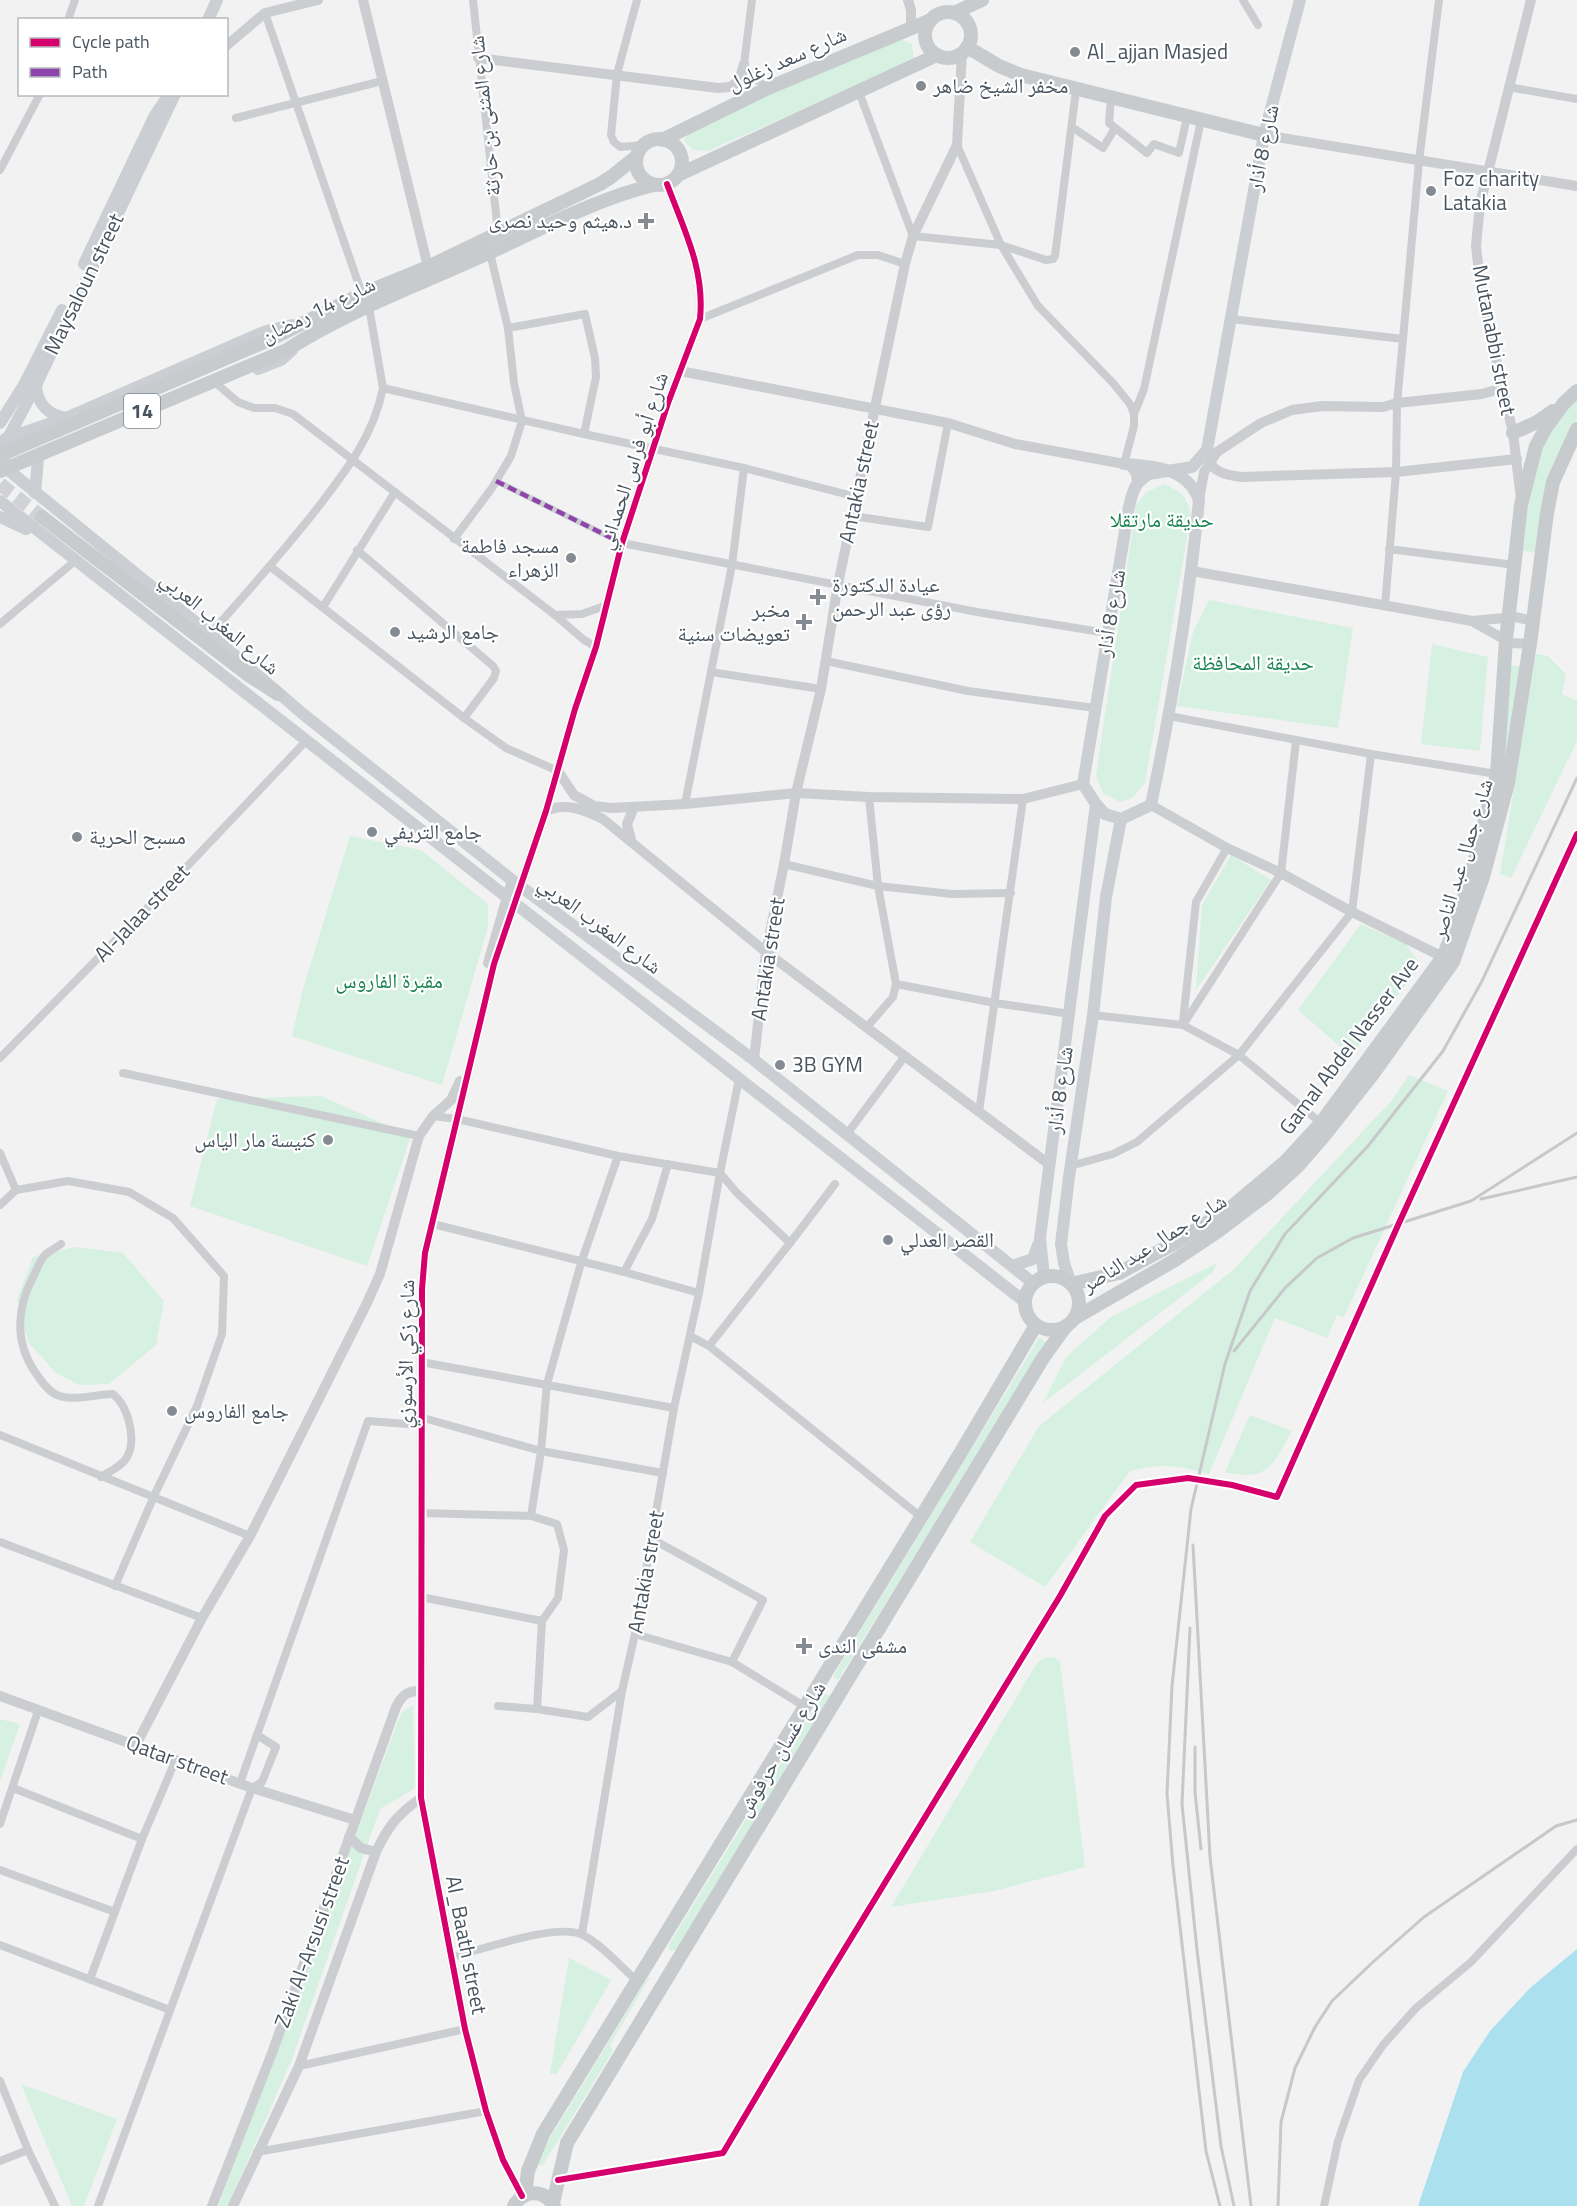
<svg xmlns="http://www.w3.org/2000/svg" width="1577" height="2206" font-family="'Titillium Web','Noto Naskh Arabic',sans-serif">
	<style>
		.green { fill: #d6f1e1 }
		.water { fill: #abe0ef }
		.lines { fill: none; stroke-linecap: round; stroke-linejoin: round }
		.primary-tunnel { stroke: #d0d2d5; stroke-width: 14; stroke-dasharray: 14 7; stroke-linecap: butt }
		.pedestrian { stroke: #cbcdd0; stroke-width: 6 }
		.minor { stroke: #cbcdd0; stroke-width: 8 }
		.tertiary { stroke: #cbcdd0; stroke-width: 10 }
		.secondary { stroke: #cbced2; stroke-width: 12 }
		.primary { stroke: #c8cbce; stroke-width: 14 }
		.rail { stroke: #c7c8ca; stroke-width: 3 }
		.primary-bridge { stroke: #c8cbce; stroke-width: 14 }
		.quiet { stroke: #8e44ad; stroke-width: 4.5; stroke-dasharray: 9 4.5; stroke-linecap: butt }
		.cycleway-casing { stroke: #fff; stroke-width: 10 }
		.cycleway { stroke: #d6006c; stroke-width: 6 }
		.poi-dot { fill: #848b92; stroke: #fff; stroke-width: 2 }
		.labels { text-anchor: middle; stroke-width: 4.5; stroke-linejoin: round; paint-order: stroke }
		.shield { fill: #fff; stroke: #7f878f; stroke-width: 1.5 }
		.shield-label { font-size: 20px; font-weight: bold; fill: #48545f }
		.poi-label { font-size: 21px; fill: #48545f; stroke: #fff; text-anchor: start }
		.street-label { font-size: 21px; fill: #48545f; stroke: #fff }
		.park-label { font-size: 21px; fill: #16824d; stroke: #fff }
	</style>
	<rect width="100%" height="100%" fill="#f2f2f2"/>
	<g class="green">
		<path d="M 898,38 L 912,44 L 914,60 L 708,151 L 693,150 L 684,141 L 689,126 Z"/>
		<path d="M 1577,399 L 1577,419 L 1566,438 L 1542,504 L 1535,552 L 1523,551 C 1528,516 1528,477 1543,444 C 1551,427 1565,412 1577,399 Z"/>
		<path d="M 1165,484 C 1182,493 1186,495 1191,514 L 1145,783 L 1133,797 L 1120,802 L 1103,793 L 1096,776 L 1136,506 L 1146,492 Z"/>
		<path d="M 1209,600 L 1353,628 L 1338,728 L 1177,706 L 1193,632 Z"/>
		<path d="M 1432,644 L 1488,657 L 1480,751 L 1421,744 Z"/>
		<path d="M 1536,654 L 1548,656 L 1566,674 L 1562,694 L 1577,701 L 1577,741 L 1511,878 L 1500,874 Z"/>
		<path d="M 1511,665 L 1520,666 L 1505,766 L 1502,765 Z"/>
		<path d="M 350,836 L 421,850 L 488,904 L 488,927 L 442,1085 L 292,1036 L 302,992 Z"/>
		<path d="M 1231,855 L 1271,880 L 1196,990 L 1202,905 Z"/>
		<path d="M 1361,924 L 1406,944 L 1417,960 L 1415,973 L 1351,1056 L 1298,1010 Z"/>
		<path d="M 1409,1075 L 1448,1091 L 1344,1317 L 1337,1315 L 1327,1338 L 1275,1318 L 1209,1474 C 1175,1465 1164,1463 1130,1471 L 1045,1587 L 970,1542 L 1039,1426 L 1233,1270 L 1392,1100 Z"/>
		<path d="M 321,1096 L 411,1136 L 367,1266 L 190,1206 L 217,1099 Z"/>
		<path d="M 76,1247 L 123,1253 L 164,1301 L 156,1345 L 109,1384 L 79,1385 L 56,1373 L 28,1342 L 17,1300 L 33,1257 Z"/>
		<path d="M 1217,1263 L 1213,1272 L 1043,1403 L 1066,1357 L 1111,1317 Z"/>
		<path d="M 1039,1338 L 1041,1338 L 1046,1343 L 838,1680 L 834,1677 L 834,1674 Z"/>
		<path d="M 1250,1415 L 1292,1431 C 1273,1465 1268,1482 1225,1472 Z"/>
		<path d="M 1053,1657 L 1060,1661 L 1085,1867 L 994,1891 L 891,1907 L 1037,1663 L 1044,1658 Z"/>
		<path d="M 824,1693 L 830,1696 L 829,1699 L 676,1950 L 670,1951 L 668,1946 Z"/>
		<path d="M 413,1705 L 415,1787 C 405,1796 391,1801 380,1809 L 292,2059 L 228,2206 L 218,2206 L 401,1713 Z"/>
		<path d="M 0,1719 L 20,1724 L 0,1781 Z"/>
		<path d="M 569,1958 L 611,1980 L 557,2074 L 550,2074 Z"/>
		<path d="M 650,1977 L 610,2045 L 613,2051 L 543,2165 L 537,2165 L 536,2161 L 647,1979 Z"/>
		<path d="M 21,2084 L 117,2119 L 84,2206 L 72,2206 Z"/>
	</g>
	<path class="water" d="M 1577,1949 L 1577,2206 L 1418,2206 L 1463,2072 L 1490,2031 L 1530,1988 Z"/>
	<g class="lines">
		<path class="primary-tunnel" d="M 0,484 L 42,517"/>
		<path class="pedestrian" d="M 496,481 L 622,543"/>
		<g class="minor">
			<path d="M 473,0 L 498,232"/>
			<path d="M 637,0 L 617,74 L 611,135 L 614,142 L 620,147 L 643,145"/>
			<path d="M 752,0 L 744,64 L 751,76 L 768,88"/>
			<path d="M 1243,0 L 1258,25"/>
			<path d="M 265,13 L 362,294"/>
			<path d="M 68,20 L 75,0"/>
			<path d="M 1508,87 L 1577,99"/>
			<path d="M 859,92 L 913,236 L 1001,245 L 1046,260 L 1053,259 L 1055,256 L 1076,90"/>
			<path d="M 1111,99 L 1109,123 L 1147,153 L 1154,144 L 1179,153 L 1187,117"/>
			<path d="M 236,118 L 382,81"/>
			<path d="M 1072,127 L 1103,148 L 1115,128"/>
			<path d="M 957,145 L 1001,245 L 1038,306 L 1113,383 L 1130,404 L 1134,414 L 1134,426 L 1124,464"/>
			<path d="M 0,170 L 40,94"/>
			<path d="M 369,307 L 383,388"/>
			<path d="M 700,319 L 858,255 L 878,255 L 905,264"/>
			<path d="M 1231,319 L 1403,339"/>
			<path d="M 508,328 L 585,314 L 595,358 L 596,377 L 584,434"/>
			<path d="M 218,385 L 238,402 L 254,408 L 275,408 L 293,414 L 555,615 L 584,640 L 596,647"/>
			<path d="M 1134,414 L 1144,389 L 1201,120"/>
			<path d="M 852,516 L 928,527 L 948,423"/>
			<path d="M 454,539 L 492,488 L 511,456 L 522,421 L 514,383 L 508,328 L 490,253"/>
			<path d="M 622,543 L 977,612 L 1107,633"/>
			<path d="M 1389,549 L 1515,565"/>
			<path d="M 357,550 L 493,666 L 496,671 L 494,678 L 464,718"/>
			<path d="M 271,567 L 464,718 L 506,748 L 558,771"/>
			<path d="M 1385,606 L 1396,472 L 1397,403 L 1403,339 L 1419,161 L 1439,0"/>
			<path d="M 323,607 L 395,492"/>
			<path d="M 555,615 L 582,614 L 607,605"/>
			<path d="M 0,624 L 76,560"/>
			<path d="M 210,634 C 245,595 279,556 312,515 C 342,476 373,439 383,388 L 584,434 L 744,468 L 857,497"/>
			<path d="M 826,661 L 968,691 L 1095,708"/>
			<path d="M 711,672 L 821,689"/>
			<path d="M 1169,716 L 1371,754 L 1497,774"/>
			<path d="M 685,804 L 732,565 L 744,468"/>
			<path d="M 784,864 L 878,886 L 952,894 L 1011,893"/>
			<path d="M 896,984 L 995,1003 L 1070,1014"/>
			<path d="M 1093,1015 L 1183,1025 L 1239,1055 L 1321,1123"/>
			<path d="M 1183,1021 L 1196,902 L 1227,848"/>
			<path d="M 1183,1025 L 1281,873 L 1296,741"/>
			<path d="M 867,1027 L 893,997 L 896,984 L 878,886 L 869,797"/>
			<path d="M 0,1058 L 160,895 L 307,740"/>
			<path d="M 123,1073 L 419,1136"/>
			<path d="M 979,1112 L 1023,799"/>
			<path d="M 433,1116 L 457,1119 L 618,1156 L 720,1173 L 737,1193 L 790,1243 L 835,1184"/>
			<path d="M 847,1134 L 905,1056"/>
			<path d="M 0,1153 L 16,1190"/>
			<path d="M 1070,1166 L 1113,1154 L 1137,1142 L 1239,1055 L 1352,912 L 1371,754"/>
			<path d="M 0,1205 L 16,1190 L 68,1181 L 129,1192 L 173,1218 L 224,1276 L 222,1334 L 197,1406 L 154,1496 L 115,1586"/>
			<path d="M 433,1224 L 624,1272 L 699,1293"/>
			<path d="M 61,1244 C 56,1248 49,1251 45,1255 C 40,1260 37,1269 34,1275 C 17,1307 14,1341 35,1372 C 41,1380 47,1391 57,1395 C 74,1402 96,1394 113,1394 C 129,1407 138,1443 125,1460 C 119,1468 108,1472 101,1477"/>
			<path d="M 624,1272 L 652,1219 L 668,1164"/>
			<path d="M 690,1336 L 709,1346 L 921,1517"/>
			<path d="M 709,1346 L 790,1243"/>
			<path d="M 421,1362 L 674,1408"/>
			<path d="M 420,1417 L 541,1451 L 663,1473"/>
			<path d="M 0,1435 L 250,1536"/>
			<path d="M 421,1513 L 531,1516"/>
			<path d="M 652,1539 L 763,1600 L 732,1662"/>
			<path d="M 0,1542 L 202,1618"/>
			<path d="M 421,1597 L 542,1621"/>
			<path d="M 635,1634 L 732,1662 L 804,1706"/>
			<path d="M 498,1706 L 537,1709 L 588,1717 L 622,1691"/>
			<path d="M 537,1709 L 542,1621 L 558,1598 L 564,1550 L 557,1524 L 531,1516 L 541,1451 L 547,1384 L 581,1263 L 618,1156"/>
			<path d="M 240,1783 L 368,1421 L 420,1425"/>
			<path d="M 13,1788 L 142,1839"/>
			<path d="M 0,1824 L 38,1711"/>
			<path d="M 0,1870 L 115,1912"/>
			<path d="M 582,1934 L 622,1691 L 635,1634 L 674,1408 L 699,1293 L 720,1173 L 739,1079"/>
			<path d="M 0,1945 L 170,2010"/>
			<path d="M 452,1957 C 481,1950 558,1922 583,1935 C 601,1944 620,1966 636,1980"/>
			<path d="M 90,1979 L 142,1839 L 176,1759"/>
			<path d="M 299,2066 L 465,2029"/>
			<path d="M 0,2081 L 28,2150 L 55,2206"/>
			<path d="M 257,2152 L 486,2111"/>
			<path d="M 0,2161 L 28,2150"/>
			<path d="M 558,2180 L 723,2153 L 825,1981 L 1060,1596 L 1105,1516 L 1136,1485 L 1188,1478 L 1232,1485 L 1277,1497 L 1399,1223 L 1577,834"/>
			<path d="M 98,2206 L 252,1788 L 262,1782 L 276,1747 L 257,1735"/>
			<path d="M 1324,2206 L 1338,2141 L 1359,2080 L 1383,2045 L 1416,2008 L 1471,1962 L 1577,1849"/>
		</g>
		<g class="tertiary">
			<path d="M 363,0 L 428,267"/>
			<path d="M 908,0 L 911,10 L 911,30"/>
			<path d="M 226,46 L 265,13 L 318,0"/>
			<path d="M 478,58 L 718,88 L 730,87 L 739,81 L 744,64"/>
			<path d="M 1264,135 L 1577,186"/>
			<path d="M 680,371 L 948,423 L 1015,444 L 1130,465 L 1136,474 L 1137,482"/>
			<path d="M 1208,456 C 1210,472 1227,475 1241,477 L 1396,472 L 1517,459"/>
			<path d="M 1521,499 L 1513,433 L 1482,298 L 1476,246 L 1480,204 L 1531,0"/>
			<path d="M 1199,500 L 1204,472 L 1217,452 L 1261,423 L 1292,410 L 1322,406 L 1383,407 L 1397,403 L 1482,394 L 1503,388"/>
			<path d="M 1192,571 L 1472,621 L 1515,617 L 1534,621"/>
			<path d="M 1475,623 L 1511,643 L 1530,644"/>
			<path d="M 558,771 L 574,795 L 594,806 L 612,808 L 685,804 L 796,793 L 869,797 L 1023,799 L 1083,784"/>
			<path d="M 1151,805 L 1227,848 L 1281,873 L 1352,912 L 1443,957"/>
			<path d="M 546,811 C 566,802 585,810 603,819 L 766,952 L 1050,1165"/>
			<path d="M 631,840 L 627,824 L 634,807"/>
			<path d="M 488,963 L 512,880"/>
			<path d="M 754,1060 L 766,952 L 784,864 L 796,793 L 821,689 L 838,584 L 905,264 L 913,236 L 957,145 L 962,53"/>
			<path d="M 0,1696 L 252,1788 L 355,1820"/>
			<path d="M 136,1745 L 202,1618 L 250,1536 L 367,1303 L 380,1274 L 419,1136 L 433,1116 L 451,1100 L 460,1081"/>
			<path d="M 349,1837 L 361,1848 L 376,1852"/>
			<path d="M 522,2196 L 503,2160 L 486,2111 L 465,2029 L 421,1798 L 422,1289 L 425,1253 L 494,964 L 546,811 L 575,709 L 596,647 L 622,543 L 668,403 L 700,319 C 705,269 684,230 667,184"/>
			<path d="M 212,2206 L 272,2053 L 396,1707 C 402,1695 407,1691 420,1691"/>
			<path d="M 233,2206 L 299,2066 L 376,1852 C 388,1826 398,1814 421,1798"/>
		</g>
		<g class="secondary">
			<path d="M 208,20 L 217,0"/>
			<path d="M 175,94 L 36,385 L 5,444 L 3,457 L 7,469 L 210,634 L 303,714 L 512,880 L 754,1060 L 1033,1283"/>
			<path d="M 84,264 L 154,117 L 169,95"/>
			<path d="M 258,369 L 281,360 L 292,350"/>
			<path d="M 36,385 C 37,403 48,415 66,418"/>
			<path d="M 0,423 L 24,385 L 62,310"/>
			<path d="M 5,439 L 66,418 L 266,331 L 292,325"/>
			<path d="M 35,493 L 38,459"/>
			<path d="M 0,501 L 1025,1302"/>
			<path d="M 0,517 L 26,529"/>
			<path d="M 1096,804 L 1105,814 L 1121,819"/>
			<path d="M 1012,1266 L 1033,1259 L 1038,1245"/>
			<path d="M 1044,1277 L 1040,1238 L 1096,804 L 1083,784 L 1129,507 C 1133,491 1134,483 1149,474 L 1192,467 L 1207,450 L 1264,135 L 1300,0"/>
			<path d="M 1071,1284 L 1064,1263 L 1061,1244 L 1069,1177 L 1093,1015 L 1106,897 L 1121,819 L 1151,805 C 1172,704 1189,603 1199,500 C 1188,468 1154,466 1124,464"/>
		</g>
		<g class="primary">
			<circle cx="948" cy="35" r="23"/>
			<path d="M 954,13 L 982,0"/>
			<path d="M 967,47 L 999,66 L 1021,75 L 1264,135"/>
			<circle cx="659" cy="162" r="23"/>
			<path d="M 662,140 L 768,88 L 931,20"/>
			<path d="M 678,175 L 937,55"/>
			<path d="M 271,339 L 362,294 L 428,267 L 600,184 L 611,177 L 636,157"/>
			<path d="M 285,351 C 345,312 416,286 482,256 C 537,231 595,199 654,185"/>
			<path d="M 1513,433 L 1537,422 L 1553,411"/>
			<path d="M 42,517 L 247,674 L 278,694"/>
			<circle cx="1052" cy="1303" r="27"/>
			<path d="M 1071,1284 L 1119,1273 L 1173,1244 L 1229,1209 L 1286,1161 L 1321,1123 L 1443,957 L 1453,932 L 1471,875 L 1497,774 L 1506,640 L 1521,505 L 1536,446 L 1547,426 L 1564,403 L 1577,391"/>
			<path d="M 1075,1318 L 1175,1260 L 1217,1232 L 1266,1195 L 1298,1166 L 1324,1136 L 1373,1074 L 1453,962 L 1483,877 L 1508,783 L 1530,644 L 1547,513 L 1553,482 L 1577,429"/>
			<path d="M 525,2195 L 528,2171 L 543,2134 L 961,1452 L 1036,1325"/>
			<path d="M 553,2203 L 567,2143 L 1043,1358 L 1066,1326"/>
			<path d="M 514,2206 C 524,2189 544,2189 554,2206"/>
		</g>
		<g class="rail">
			<path d="M 1481,1199 L 1577,1177"/>
			<path d="M 1234,1351 L 1285,1288 L 1317,1258 L 1353,1238 L 1471,1201 L 1577,1133"/>
			<path d="M 1193,1545 L 1210,1857 L 1251,2206"/>
			<path d="M 1190,1628 L 1182,1804 L 1197,1950 L 1221,2146 L 1234,2206"/>
			<path d="M 1195,1747 L 1195,1792 L 1201,1849"/>
			<path d="M 1220,2206 L 1206,2151 L 1173,1866 L 1167,1794 L 1172,1686 L 1191,1509 L 1225,1364 L 1250,1291 L 1285,1234 L 1368,1146 L 1443,1051 L 1482,981 L 1577,778"/>
			<path d="M 1278,2206 L 1281,2122 L 1295,2068 L 1315,2027 L 1332,2001 L 1373,1962 L 1424,1917 L 1556,1826 L 1577,1820"/>
		</g>
		<g class="primary-bridge">
			<path d="M 0,455 L 271,339"/>
			<path d="M 0,471 L 285,351"/>
		</g>
		<path class="quiet" d="M 496,481 L 622,543"/>
		<g class="cycleway-casing">
			<g id="cycleway">
				<path d="M 558,2180 L 723,2153 L 825,1981 L 1060,1596 L 1105,1516 L 1136,1485 L 1188,1478 L 1232,1485 L 1277,1497 L 1399,1223 L 1577,834"/>
				<path d="M 522,2196 L 503,2160 L 486,2111 L 465,2029 L 421,1798 L 422,1289 L 425,1253 L 494,964 L 546,811 L 575,709 L 596,647 L 622,543 L 668,403 L 700,319 C 705,269 684,230 667,184"/>
			</g>
		</g>
		<use href="#cycleway" class="cycleway"/>
	</g>
	<g class="poi-dot">
		<circle cx="1075" cy="52" r="6"/>
		<circle cx="921" cy="86" r="6"/>
		<circle cx="1431" cy="191" r="6"/>
		<path d="M643 212h6v6h6v6h-6v6h-6v-6h-6v-6h6z"/>
		<circle cx="571" cy="558" r="6"/>
		<path d="M815 588h6v6h6v6h-6v6h-6v-6h-6v-6h6z"/>
		<path d="M801 613h6v6h6v6h-6v6h-6v-6h-6v-6h6z"/>
		<circle cx="395" cy="632" r="6"/>
		<circle cx="372" cy="832" r="6"/>
		<circle cx="77" cy="837" r="6"/>
		<circle cx="780" cy="1065" r="6"/>
		<circle cx="328" cy="1140" r="6"/>
		<circle cx="888" cy="1240" r="6"/>
		<circle cx="172" cy="1411" r="6"/>
		<path d="M801 1637h6v6h6v6h-6v6h-6v-6h-6v-6h6z"/>
	</g>
	<g class="labels">
		<rect class="shield" x="124" y="394" width="36" height="34" rx="4.5"/>
		<g class="shield-label">
			<text x="142" y="418">14</text>
		</g>
		<g class="poi-label">
			<text x="1087" y="59">Al_ajjan Masjed</text>
			<text x="933" y="93">مخفر الشيخ ضاهر</text>
			<text x="1443" y="186">Foz charity<tspan x="1443" dy="24">Latakia</tspan></text>
			<text x="632" y="228" text-anchor="end">د.هيثم وحيد نصرى</text>
			<text x="559" y="553" text-anchor="end">مسجد فاطمة<tspan x="559" dy="24">الزهراء</tspan></text>
			<text x="832" y="592">عيادة الدكتورة<tspan x="832" dy="24">رؤى عبد الرحمن</tspan></text>
			<text x="790" y="617" text-anchor="end">مخبر<tspan x="790" dy="24">تعويضات سنية</tspan></text>
			<text x="407" y="639">جامع الرشيد</text>
			<text x="384" y="839">جامع التريفي</text>
			<text x="89" y="844">مسبح الحرية</text>
			<text x="792" y="1072">3B GYM</text>
			<text x="316" y="1147" text-anchor="end">كنيسة مار الياس</text>
			<text x="900" y="1247">القصر العدلي</text>
			<text x="184" y="1418">جامع الفاروس</text>
			<text x="818" y="1653">مشفى الندى</text>
		</g>
		<g class="street-label">
			<text transform="translate(787 59) rotate(-24)" y="7">شارع سعد زغلول</text>
			<text transform="translate(485 116) rotate(-96)" y="7">شارع المثنى بن حارثة</text>
			<text transform="translate(1263 148) rotate(-78)" y="7">شارع 8 أذار</text>
			<text transform="translate(84 284) rotate(-64)" y="7">Maysaloun street</text>
			<text transform="translate(318 310) rotate(-26)" y="7">شارع 14 رمضان</text>
			<text transform="translate(1494 340) rotate(79)" y="7">Mutanabbi street</text>
			<text transform="translate(633 461) rotate(-72)" y="7">شارع أبو فراس الحمداني</text>
			<text transform="translate(859 482) rotate(-78)" y="7">Antakia street</text>
			<text transform="translate(1111 613) rotate(-80)" y="7">شارع 8 أذار</text>
			<text transform="translate(220 623) rotate(40)" y="7">شارع المغرب العربي</text>
			<text transform="translate(1462 859) rotate(-73)" y="7">شارع جمال عبد الناصر</text>
			<text transform="translate(142 913) rotate(-46)" y="7">Al-Jalaa street</text>
			<text transform="translate(600 925) rotate(37)" y="7">شارع المغرب العربي</text>
			<text transform="translate(768 959) rotate(-81)" y="7">Antakia street</text>
			<text transform="translate(1349 1046) rotate(-53)" y="7">Gamal Abdel Nasser Ave</text>
			<text transform="translate(1060 1090) rotate(-82)" y="7">شارع 8 أذار</text>
			<text transform="translate(1154 1243) rotate(-32)" y="7">شارع جمال عبد الناصر</text>
			<text transform="translate(406 1354) rotate(-89)" y="7">شارع زكي الأرسوزي</text>
			<text transform="translate(646 1572) rotate(-80)" y="7">Antakia street</text>
			<text transform="translate(781 1749) rotate(-59)" y="7">شارع غسان حرفوش</text>
			<text transform="translate(177 1760) rotate(20)" y="7">Qatar street</text>
			<text transform="translate(312 1942) rotate(-70)" y="7">Zaki Al-Arsusi street</text>
			<text transform="translate(466 1945) rotate(79)" y="7">Al_Baath street</text>
		</g>
		<g class="park-label">
			<text x="1162" y="527">حديقة مارتقلا</text>
			<text x="1253" y="670">حديقة المحافظة</text>
			<text x="389" y="988">مقبرة الفاروس</text>
		</g>
	</g>
	<rect x="18" y="18" width="210" height="78" fill="#ffffff" stroke="#b6bbbf" stroke-width="1.5"/>
	<rect x="30" y="38" width="30" height="9" fill="#d6006c" stroke="#b6bbbf" stroke-width="1.5"/>
	<text x="72" y="48" font-size="18" fill="#48545f">Cycle path</text>
	<rect x="30" y="68" width="30" height="9" fill="#8e44ad" stroke="#b6bbbf" stroke-width="1.5"/>
	<text x="72" y="78" font-size="18" fill="#48545f">Path</text>
</svg>
